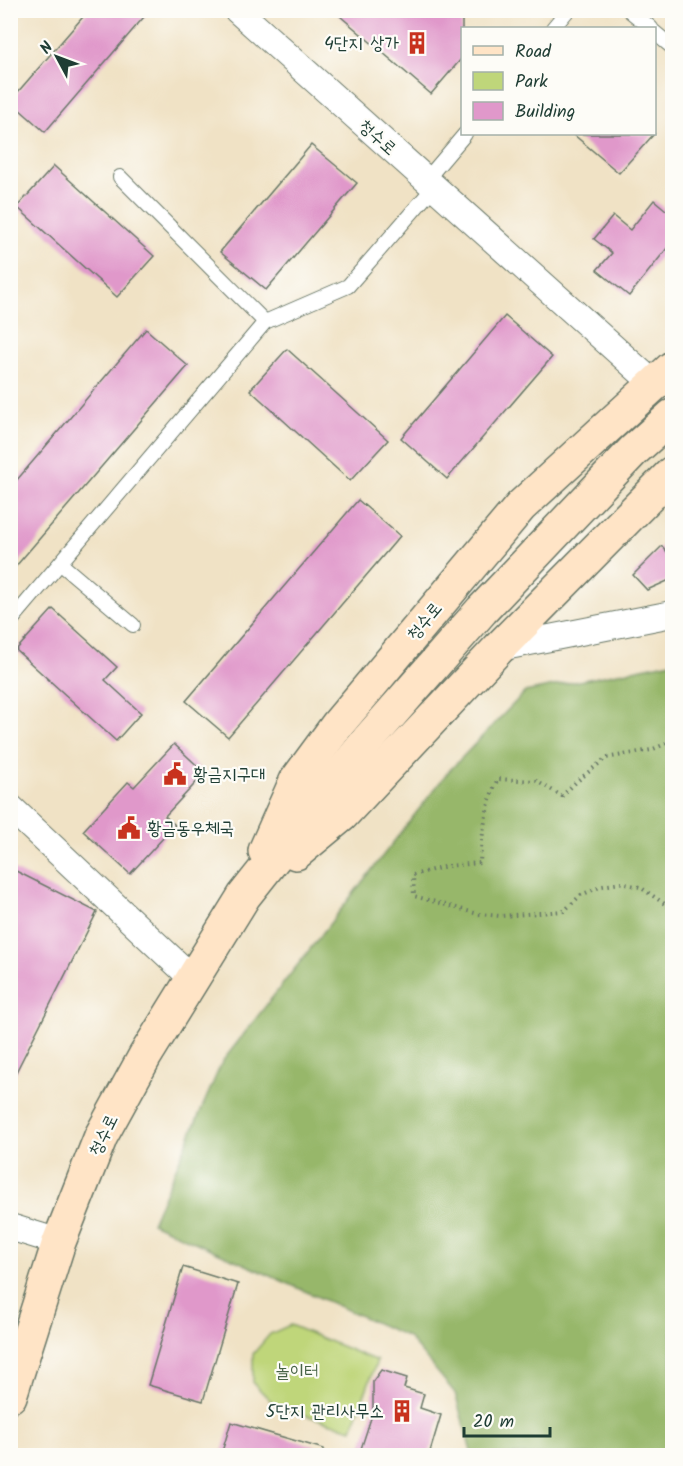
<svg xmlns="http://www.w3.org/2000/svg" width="683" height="1466" font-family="Kalam,'Poor Story',sans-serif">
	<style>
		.green { fill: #bfd67a; stroke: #6f8a57; stroke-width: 1.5 }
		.forest { fill: #97b76a; stroke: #5b7a4f; stroke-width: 1.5 }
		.building { fill: #e098ca }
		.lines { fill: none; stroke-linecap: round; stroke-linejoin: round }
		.service-casing { stroke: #687767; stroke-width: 16 }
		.minor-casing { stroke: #687767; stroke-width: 28 }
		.secondary-casing { stroke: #687767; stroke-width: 36 }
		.path { stroke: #687767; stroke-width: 4; stroke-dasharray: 1.5 4.5; stroke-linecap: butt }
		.service { stroke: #fff; stroke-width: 14 }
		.minor { stroke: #fff; stroke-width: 26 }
		.secondary { stroke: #ffe4c6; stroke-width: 33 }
		.labels { text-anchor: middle; stroke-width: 4.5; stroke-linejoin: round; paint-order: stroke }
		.poi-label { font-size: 18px; fill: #1f3d34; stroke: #fdfcf7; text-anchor: end }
		.street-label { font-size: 18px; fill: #1f3d34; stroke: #fdfcf7 }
		.park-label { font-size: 18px; fill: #476346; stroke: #fdfcf7 }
	</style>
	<rect width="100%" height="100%" fill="#fdfcf7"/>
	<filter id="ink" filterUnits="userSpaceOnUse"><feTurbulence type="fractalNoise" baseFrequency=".0167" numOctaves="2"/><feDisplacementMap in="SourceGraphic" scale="12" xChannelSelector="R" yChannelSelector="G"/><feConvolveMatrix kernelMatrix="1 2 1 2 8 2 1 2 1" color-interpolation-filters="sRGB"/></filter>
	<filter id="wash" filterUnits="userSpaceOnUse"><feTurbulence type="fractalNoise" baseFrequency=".008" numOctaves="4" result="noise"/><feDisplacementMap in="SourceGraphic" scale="24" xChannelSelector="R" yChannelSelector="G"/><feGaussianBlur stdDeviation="1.35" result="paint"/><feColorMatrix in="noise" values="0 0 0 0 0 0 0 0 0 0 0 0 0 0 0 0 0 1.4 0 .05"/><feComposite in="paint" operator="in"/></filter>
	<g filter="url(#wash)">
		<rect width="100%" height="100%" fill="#f0e2c5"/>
		<path class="green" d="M 290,1325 L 377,1361 L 352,1429 L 277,1407 L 253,1383 L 253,1354 L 270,1334 Z"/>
		<path class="forest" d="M 672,662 L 672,1455 L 472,1455 L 455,1393 L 408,1337 L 152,1223 L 222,1062 L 448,772 L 525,692 Z"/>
		<g id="blocks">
			<g class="building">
				<path d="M 89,10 L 150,10 L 45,132 L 10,101 Z"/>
				<path d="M 333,10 L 462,10 L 462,58 L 431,94 Z"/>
				<path d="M 573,134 L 654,134 L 619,173 Z"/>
				<path d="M 311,145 L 357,183 L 266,290 L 220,252 Z"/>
				<path d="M 54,166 L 154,256 L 117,297 L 17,207 Z"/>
				<path d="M 654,200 L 672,215 L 672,242 L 629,296 L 597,270 L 612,253 L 594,239 L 613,216 L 630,230 Z"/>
				<path d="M 505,316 L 552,357 L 447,479 L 401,438 Z"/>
				<path d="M 146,329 L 188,366 L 10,573 L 10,488 Z"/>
				<path d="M 287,349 L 388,440 L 350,481 L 250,390 Z"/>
				<path d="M 358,500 L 400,536 L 228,737 L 186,701 Z"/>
				<path d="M 662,546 L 672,558 L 672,579 L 647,590 L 633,575 Z"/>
				<path d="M 53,609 L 117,667 L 105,680 L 141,713 L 116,741 L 16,650 Z"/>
				<path d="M 174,744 L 205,773 L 165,816 L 175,825 L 130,874 L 83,831 L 128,782 L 134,787 Z"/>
				<path d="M 10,868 L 97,912 L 10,1084 Z"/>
				<path d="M 183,1267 L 238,1284 L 203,1401 L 148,1385 Z"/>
				<path d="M 381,1370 L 407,1378 L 404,1388 L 424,1394 L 420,1408 L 441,1415 L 429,1455 L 359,1455 L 373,1412 L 373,1381 Z"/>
				<path d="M 231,1422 L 324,1449 L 323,1455 L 221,1455 Z"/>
			</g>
		</g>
	</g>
	<g filter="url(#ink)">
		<use href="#blocks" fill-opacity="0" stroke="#687767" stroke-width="1.5"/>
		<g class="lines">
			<g class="service-casing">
				<g id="service">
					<path d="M 629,10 L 651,28"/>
					<path d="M 553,28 L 568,10"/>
					<path d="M 654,32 L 672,47"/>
					<path d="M 120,177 L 265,322"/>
					<path d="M 426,180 L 465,134"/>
					<path d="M 61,564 L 133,625"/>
					<path d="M 10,622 L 265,322 L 348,286 L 434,187"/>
				</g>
			</g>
			<g class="minor-casing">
				<g id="minor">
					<path d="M 237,10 L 654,384"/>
					<path d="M 499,648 L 672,614"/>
					<path d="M 10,807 L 193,979"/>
					<path d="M 10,1227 L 59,1242"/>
				</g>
			</g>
			<g class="secondary-casing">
				<g id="secondary">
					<path d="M 265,851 L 296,781 L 338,724 L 521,506 L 672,368"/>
					<path d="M 296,853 L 342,815 L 499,648 L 672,473"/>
					<path d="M 10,1396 L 59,1242 L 101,1136 L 145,1056 L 244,896 L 368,740 L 482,610 L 633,451 L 672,416"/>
				</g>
			</g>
			<path class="path" d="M 672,741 L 651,750 L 606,758 L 576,782 L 562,796 L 536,781 L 498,779 C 487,799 481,839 480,863 L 447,866 L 413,875 L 414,896 L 478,914 L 501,916 L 564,911 L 581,895 L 602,886 L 621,883 L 640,887 L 672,909"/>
			<use href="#service" class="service"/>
			<use href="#minor" class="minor"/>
			<use href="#secondary" class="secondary"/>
		</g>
	</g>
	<defs>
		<g id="building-bare" transform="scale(1.8)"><path d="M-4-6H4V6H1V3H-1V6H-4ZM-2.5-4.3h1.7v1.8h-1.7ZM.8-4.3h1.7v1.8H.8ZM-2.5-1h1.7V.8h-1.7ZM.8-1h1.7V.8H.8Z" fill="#c8321e" stroke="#fdfcf7" stroke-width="2.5" paint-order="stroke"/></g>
		<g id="civic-bare" transform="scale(1.8)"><path d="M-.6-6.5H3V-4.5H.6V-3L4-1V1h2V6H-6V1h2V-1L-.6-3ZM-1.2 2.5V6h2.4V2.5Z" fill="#c8321e" stroke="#fdfcf7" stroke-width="2.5" paint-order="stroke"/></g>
	</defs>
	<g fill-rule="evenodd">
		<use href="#building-bare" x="417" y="43"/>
		<use href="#civic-bare" x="175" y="774"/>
		<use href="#civic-bare" x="129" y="828"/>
		<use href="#building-bare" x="402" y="1411"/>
	</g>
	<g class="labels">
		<g class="poi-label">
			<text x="399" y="49">4단지 상가</text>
			<text x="193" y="780" text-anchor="start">황금지구대</text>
			<text x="147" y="834" text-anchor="start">황금동우체국</text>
			<text x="384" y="1417">5단지 관리사무소</text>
		</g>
		<g class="street-label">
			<text transform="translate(378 137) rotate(42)" y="6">청수로</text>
			<text transform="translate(424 621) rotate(-50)" y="6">청수로</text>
			<text transform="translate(103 1135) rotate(-64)" y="6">청수로</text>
		</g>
		<g class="park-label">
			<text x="297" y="1377">놀이터</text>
		</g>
	</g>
	<rect width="683" height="1466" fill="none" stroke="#fdfcf7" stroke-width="36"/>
	<rect x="461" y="27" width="195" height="108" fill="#fdfcf7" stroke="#a4b0a9" stroke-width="1.5"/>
	<rect x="473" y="46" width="30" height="9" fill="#ffe4c6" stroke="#a4b0a9" stroke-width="1.5"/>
	<text x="515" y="57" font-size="18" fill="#1f3d34">Road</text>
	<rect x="473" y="72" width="30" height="18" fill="#bfd67a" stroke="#a4b0a9" stroke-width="1.5"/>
	<text x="515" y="87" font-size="18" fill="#1f3d34">Park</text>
	<rect x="473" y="102" width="30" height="18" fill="#e098ca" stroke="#a4b0a9" stroke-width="1.5"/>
	<text x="515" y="117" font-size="18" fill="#1f3d34">Building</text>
	<g transform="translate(57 57) rotate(311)" stroke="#fdfcf7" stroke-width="4.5" paint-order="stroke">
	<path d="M0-4.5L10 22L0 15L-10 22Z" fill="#1f3d34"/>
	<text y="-9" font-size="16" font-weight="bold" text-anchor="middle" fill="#1f3d34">N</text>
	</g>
	<path d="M464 1427v9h86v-9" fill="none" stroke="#1f3d34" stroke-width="3"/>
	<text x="473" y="1427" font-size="18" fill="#1f3d34" stroke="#fdfcf7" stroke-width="4.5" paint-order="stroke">20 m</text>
</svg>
